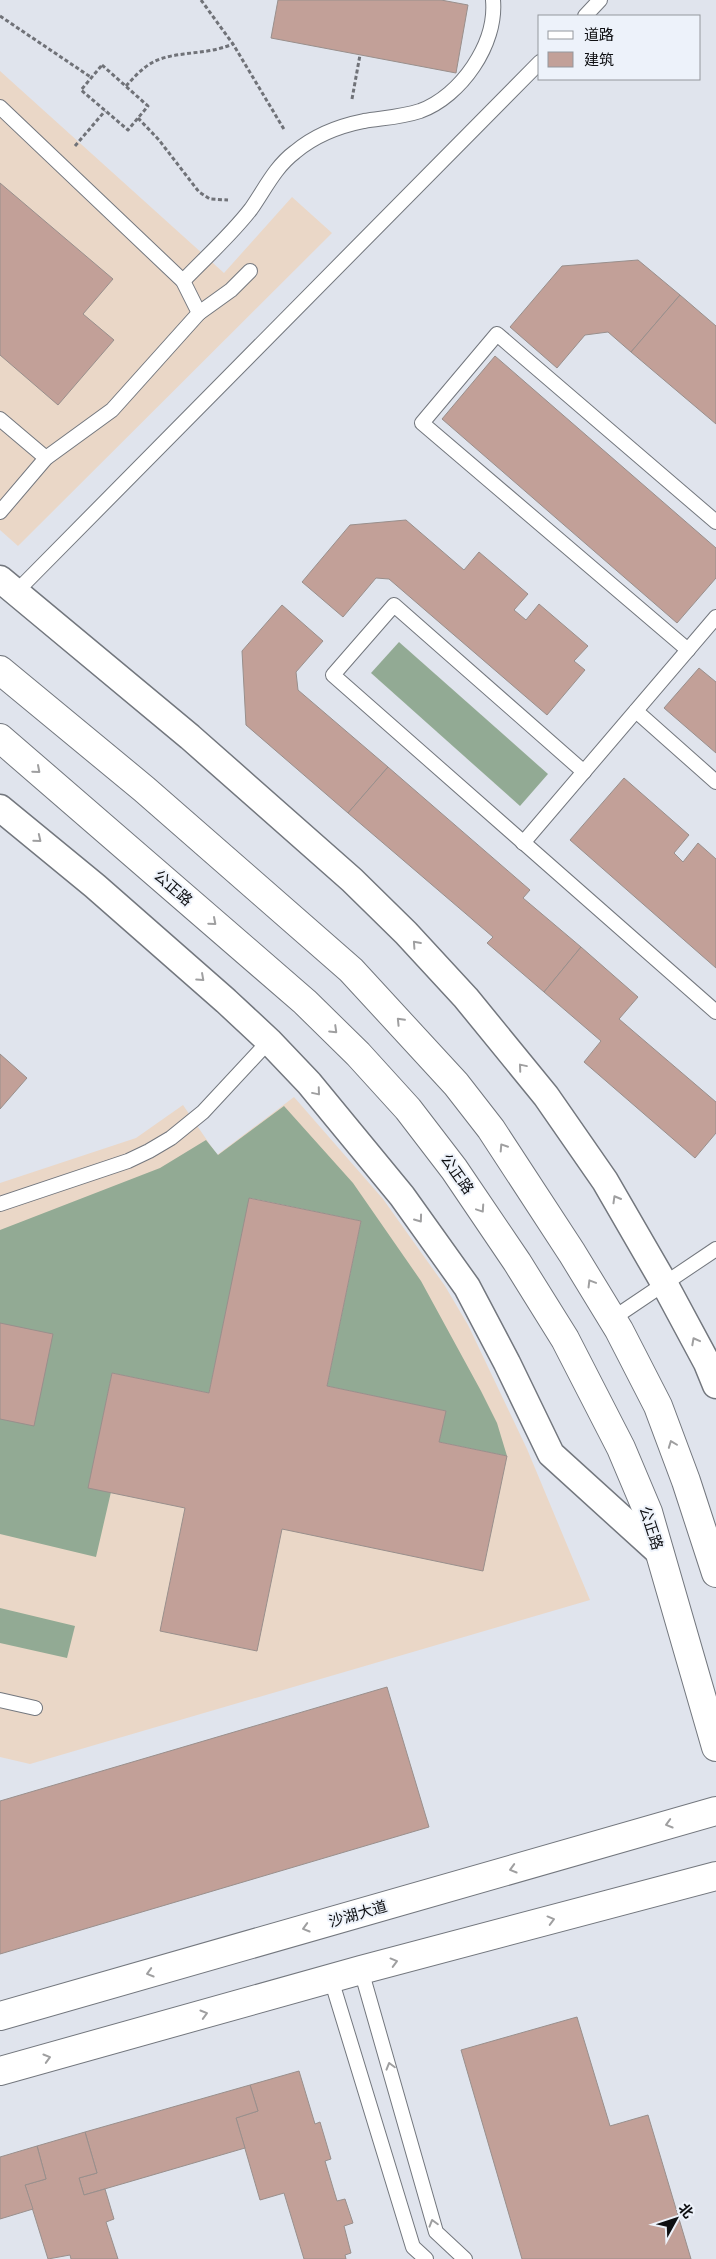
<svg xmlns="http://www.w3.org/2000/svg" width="716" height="2259" font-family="'Noto Sans','Noto Sans SC',sans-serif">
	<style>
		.commercial { fill: #ead7c7 }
		.forest { fill: #92aa94 }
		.building { fill: #c2a098; stroke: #998f8c }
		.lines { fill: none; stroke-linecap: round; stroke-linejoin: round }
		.service-casing { stroke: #73777e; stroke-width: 16 }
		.minor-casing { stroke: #73777e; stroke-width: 29 }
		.secondary-casing { stroke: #73777e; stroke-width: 30 }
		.path { stroke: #707278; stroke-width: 3; stroke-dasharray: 4 2.5; stroke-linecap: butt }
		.service { stroke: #fff; stroke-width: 14 }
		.minor { stroke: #fff; stroke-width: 26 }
		.secondary { stroke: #fff; stroke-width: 28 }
		.oneway { stroke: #9f9fa0 }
		.labels { text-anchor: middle; stroke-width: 4; stroke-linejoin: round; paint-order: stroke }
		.street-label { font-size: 15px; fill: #0e0f12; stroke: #edf2fa }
	</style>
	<rect width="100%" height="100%" fill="#e0e4ed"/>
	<g class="commercial">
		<path d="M 0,71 L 224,273 L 292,197 L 332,233 L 18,546 L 0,530 Z"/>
		<path d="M 294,1097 L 383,1199 L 445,1286 L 468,1325 L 527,1449 L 590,1600 L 30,1764 L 0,1757 L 0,1183 L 136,1138 L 183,1105 L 217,1155 Z"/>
	</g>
	<g class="forest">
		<path d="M 399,642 L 548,774 L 520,806 L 371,673 Z"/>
		<path d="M 284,1106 L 353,1183 L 421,1281 L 481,1391 L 497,1423 L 507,1456 L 439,1442 L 445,1411 L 327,1386 L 361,1221 L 250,1198 L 209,1393 L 112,1373 L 89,1487 L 111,1492 L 96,1557 L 0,1534 L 0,1230 L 160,1168 L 206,1140 L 218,1155 Z"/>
		<path d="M 0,1608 L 75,1626 L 67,1658 L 0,1643 Z"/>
	</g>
	<g class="building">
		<path d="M 278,0 L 441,0 L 468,5 L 456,73 L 271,38 Z"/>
		<path d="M 0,183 L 113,279 L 83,314 L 114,340 L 58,405 L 0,355 Z"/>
		<path d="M 638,260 L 680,295 L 631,352 L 608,332 L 585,335 L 557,368 L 510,327 L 562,266 Z"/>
		<path d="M 680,295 L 716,326 L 716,424 L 631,352 Z"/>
		<path d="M 495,356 L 716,548 L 716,578 L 677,623 L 442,419 Z"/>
		<path d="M 406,520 L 464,570 L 479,552 L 528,594 L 514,610 L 526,620 L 539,604 L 588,646 L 574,661 L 585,670 L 547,715 L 389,579 L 376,578 L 343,617 L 302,582 L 350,525 Z"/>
		<path d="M 282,605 L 323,641 L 296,672 L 298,690 L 388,767 L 348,813 L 246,725 L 242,651 Z"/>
		<path d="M 699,668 L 716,682 L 716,753 L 664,708 Z"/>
		<path d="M 388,767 L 530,890 L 523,898 L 581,947 L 544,992 L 487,943 L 493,937 L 348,813 Z"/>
		<path d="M 624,778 L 689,835 L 674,853 L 683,862 L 698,843 L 716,859 L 716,968 L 570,840 Z"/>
		<path d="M 581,947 L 638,997 L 619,1019 L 716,1102 L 716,1133 L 695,1158 L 584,1062 L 601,1041 L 544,992 Z"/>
		<path d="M 0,1054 L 27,1078 L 0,1109 Z"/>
		<path d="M 249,1198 L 361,1221 L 327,1386 L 446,1411 L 439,1442 L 507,1456 L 483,1571 L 282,1529 L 257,1651 L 160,1631 L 185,1508 L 88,1488 L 112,1373 L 209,1393 Z"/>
		<path d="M 0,1323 L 53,1334 L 34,1426 L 0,1419 Z"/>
		<path d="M 387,1687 L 429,1827 L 0,1954 L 0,1801 Z"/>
		<path d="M 577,2017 L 610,2126 L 648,2115 L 691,2259 L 522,2259 L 461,2050 Z"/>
		<path d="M 299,2071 L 315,2124 L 320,2122 L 331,2159 L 325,2161 L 337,2201 L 345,2199 L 353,2223 L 344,2226 L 351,2253 L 345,2255 L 346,2259 L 304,2259 L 284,2193 L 260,2200 L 236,2118 L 258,2111 L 250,2085 Z"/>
		<path d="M 250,2085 L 258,2111 L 236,2118 L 245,2148 L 84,2195 L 79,2178 L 97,2173 L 85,2132 Z"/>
		<path d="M 85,2132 L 97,2173 L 79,2178 L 84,2195 L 105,2189 L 114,2219 L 106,2222 L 118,2259 L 71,2259 L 70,2255 L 48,2259 L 25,2185 L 46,2179 L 37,2146 Z"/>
		<path d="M 37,2146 L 46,2179 L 25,2185 L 33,2209 L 0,2219 L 0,2157 Z"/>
	</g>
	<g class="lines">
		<g class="service-casing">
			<g id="service">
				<path d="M 585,16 L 600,0"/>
				<path d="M 0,107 L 183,281 L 199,313 L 112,410 L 46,458 L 0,512"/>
				<path d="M 183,281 C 206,257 231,235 251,209 C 265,189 275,167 295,152 C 314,136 339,126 364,121 C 382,118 402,117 420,111 C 461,96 497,44 493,0"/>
				<path d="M 199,313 L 231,290 L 250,271"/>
				<path d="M 0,419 L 46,458"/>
				<path d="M 16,592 L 540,62"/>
				<path d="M 688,650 L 422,423 L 497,334 L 716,522"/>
				<path d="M 636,711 L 716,782"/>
				<path d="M 584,772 L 394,605 L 333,675 L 716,1012"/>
				<path d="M 523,843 L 716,617"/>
				<path d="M 0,1204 L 128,1161 L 149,1151 L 171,1138 L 203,1112 L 269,1041"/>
				<path d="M 612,1319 L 716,1249"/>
				<path d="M 0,1700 L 35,1708"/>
				<path d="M 361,1970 L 436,2232 L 465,2259"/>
				<path d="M 331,1979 L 413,2247 L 426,2259"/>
			</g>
		</g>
		<g class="minor-casing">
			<g id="minor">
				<path d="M 0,579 L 190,737 L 352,880 L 406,933 L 466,998 L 546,1096 L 605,1181 L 664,1283 L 707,1363 L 716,1385"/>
				<path d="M 0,808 L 95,886 L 226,1001 L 269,1041 L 309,1083 L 402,1196 L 467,1287 L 507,1363 L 551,1454 L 660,1553"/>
			</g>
		</g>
		<g class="secondary-casing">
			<g id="secondary">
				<path d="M 0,670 L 144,789 L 351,970 L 456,1084 L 491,1129 L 572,1253 L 619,1330 L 658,1406 L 686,1481 L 716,1573"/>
				<path d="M 0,738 L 305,1002 L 358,1054 L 408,1109 L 454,1169 L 517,1262 L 565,1339 L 621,1448 L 648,1512 L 716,1747"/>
				<path d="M 0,2016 L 716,1811"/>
				<path d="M 0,2071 L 361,1970 L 716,1876"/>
			</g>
		</g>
		<g class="path">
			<path d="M 201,0 L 233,44 L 285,131"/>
			<path d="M 0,16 L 92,78"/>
			<path d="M 102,65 L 148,106 L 128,130 L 81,90 Z"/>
			<path d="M 126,86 C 136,75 146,64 160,59 C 184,51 206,55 233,44"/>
			<path d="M 352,99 L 360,55"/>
			<path d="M 138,118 L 159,140 L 199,192 L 210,199 L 228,200"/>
			<path d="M 75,146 L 105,111"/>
		</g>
		<use href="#service" class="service"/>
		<use href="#minor" class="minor"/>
		<use href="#secondary" class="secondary"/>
	</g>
	<defs><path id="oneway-chevron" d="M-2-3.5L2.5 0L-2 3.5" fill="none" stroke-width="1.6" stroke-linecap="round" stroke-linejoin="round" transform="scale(1.25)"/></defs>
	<g class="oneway">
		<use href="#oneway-chevron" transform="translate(37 770) rotate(41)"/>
		<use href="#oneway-chevron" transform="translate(38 839) rotate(39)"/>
		<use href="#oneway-chevron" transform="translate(213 922) rotate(41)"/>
		<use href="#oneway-chevron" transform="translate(416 944) rotate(-132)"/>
		<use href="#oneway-chevron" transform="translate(201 978) rotate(42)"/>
		<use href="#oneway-chevron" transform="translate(400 1021) rotate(-134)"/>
		<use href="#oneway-chevron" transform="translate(334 1030) rotate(44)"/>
		<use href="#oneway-chevron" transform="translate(522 1067) rotate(-130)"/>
		<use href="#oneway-chevron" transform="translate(317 1092) rotate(50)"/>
		<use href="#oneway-chevron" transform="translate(503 1147) rotate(-123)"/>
		<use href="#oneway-chevron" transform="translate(616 1199) rotate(-120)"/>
		<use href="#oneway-chevron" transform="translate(481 1209) rotate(56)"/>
		<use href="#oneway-chevron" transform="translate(419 1219) rotate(54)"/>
		<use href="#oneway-chevron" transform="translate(591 1283) rotate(-121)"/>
		<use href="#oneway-chevron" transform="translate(695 1341) rotate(-118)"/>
		<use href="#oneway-chevron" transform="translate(672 1444) rotate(-111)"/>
		<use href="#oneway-chevron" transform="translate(669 1824) rotate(164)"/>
		<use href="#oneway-chevron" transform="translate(513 1869) rotate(164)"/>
		<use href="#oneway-chevron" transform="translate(551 1920) rotate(-15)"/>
		<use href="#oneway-chevron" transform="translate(306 1928) rotate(164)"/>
		<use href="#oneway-chevron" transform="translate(394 1962) rotate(-15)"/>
		<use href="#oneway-chevron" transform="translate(150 1973) rotate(164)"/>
		<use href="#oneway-chevron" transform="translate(204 2014) rotate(-16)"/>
		<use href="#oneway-chevron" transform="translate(47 2058) rotate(-16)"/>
		<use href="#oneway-chevron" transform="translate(390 2066) rotate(-106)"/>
		<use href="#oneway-chevron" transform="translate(433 2223) rotate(-106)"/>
	</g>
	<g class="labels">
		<g class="street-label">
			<text transform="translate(173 888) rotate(41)" y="5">公正路</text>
			<text transform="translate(457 1174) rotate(55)" y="5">公正路</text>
			<text transform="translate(651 1528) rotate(72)" y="5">公正路</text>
			<text transform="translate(358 1914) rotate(-16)" y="5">沙湖大道</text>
		</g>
	</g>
	<rect x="538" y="15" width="162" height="65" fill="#edf2fa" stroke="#94979d"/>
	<rect x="548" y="31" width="25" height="8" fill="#ffffff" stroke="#94979d"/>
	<text x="584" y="40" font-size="15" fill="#0e0f12">道路</text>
	<rect x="548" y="52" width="25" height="15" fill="#c2a098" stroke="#94979d"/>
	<text x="584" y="65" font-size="15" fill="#0e0f12">建筑</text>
	<g transform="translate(676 2219) rotate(50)" stroke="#edf2fa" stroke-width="4" paint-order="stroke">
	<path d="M0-4L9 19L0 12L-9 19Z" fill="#0e0f12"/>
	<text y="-8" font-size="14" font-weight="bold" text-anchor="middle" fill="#0e0f12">北</text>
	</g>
</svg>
